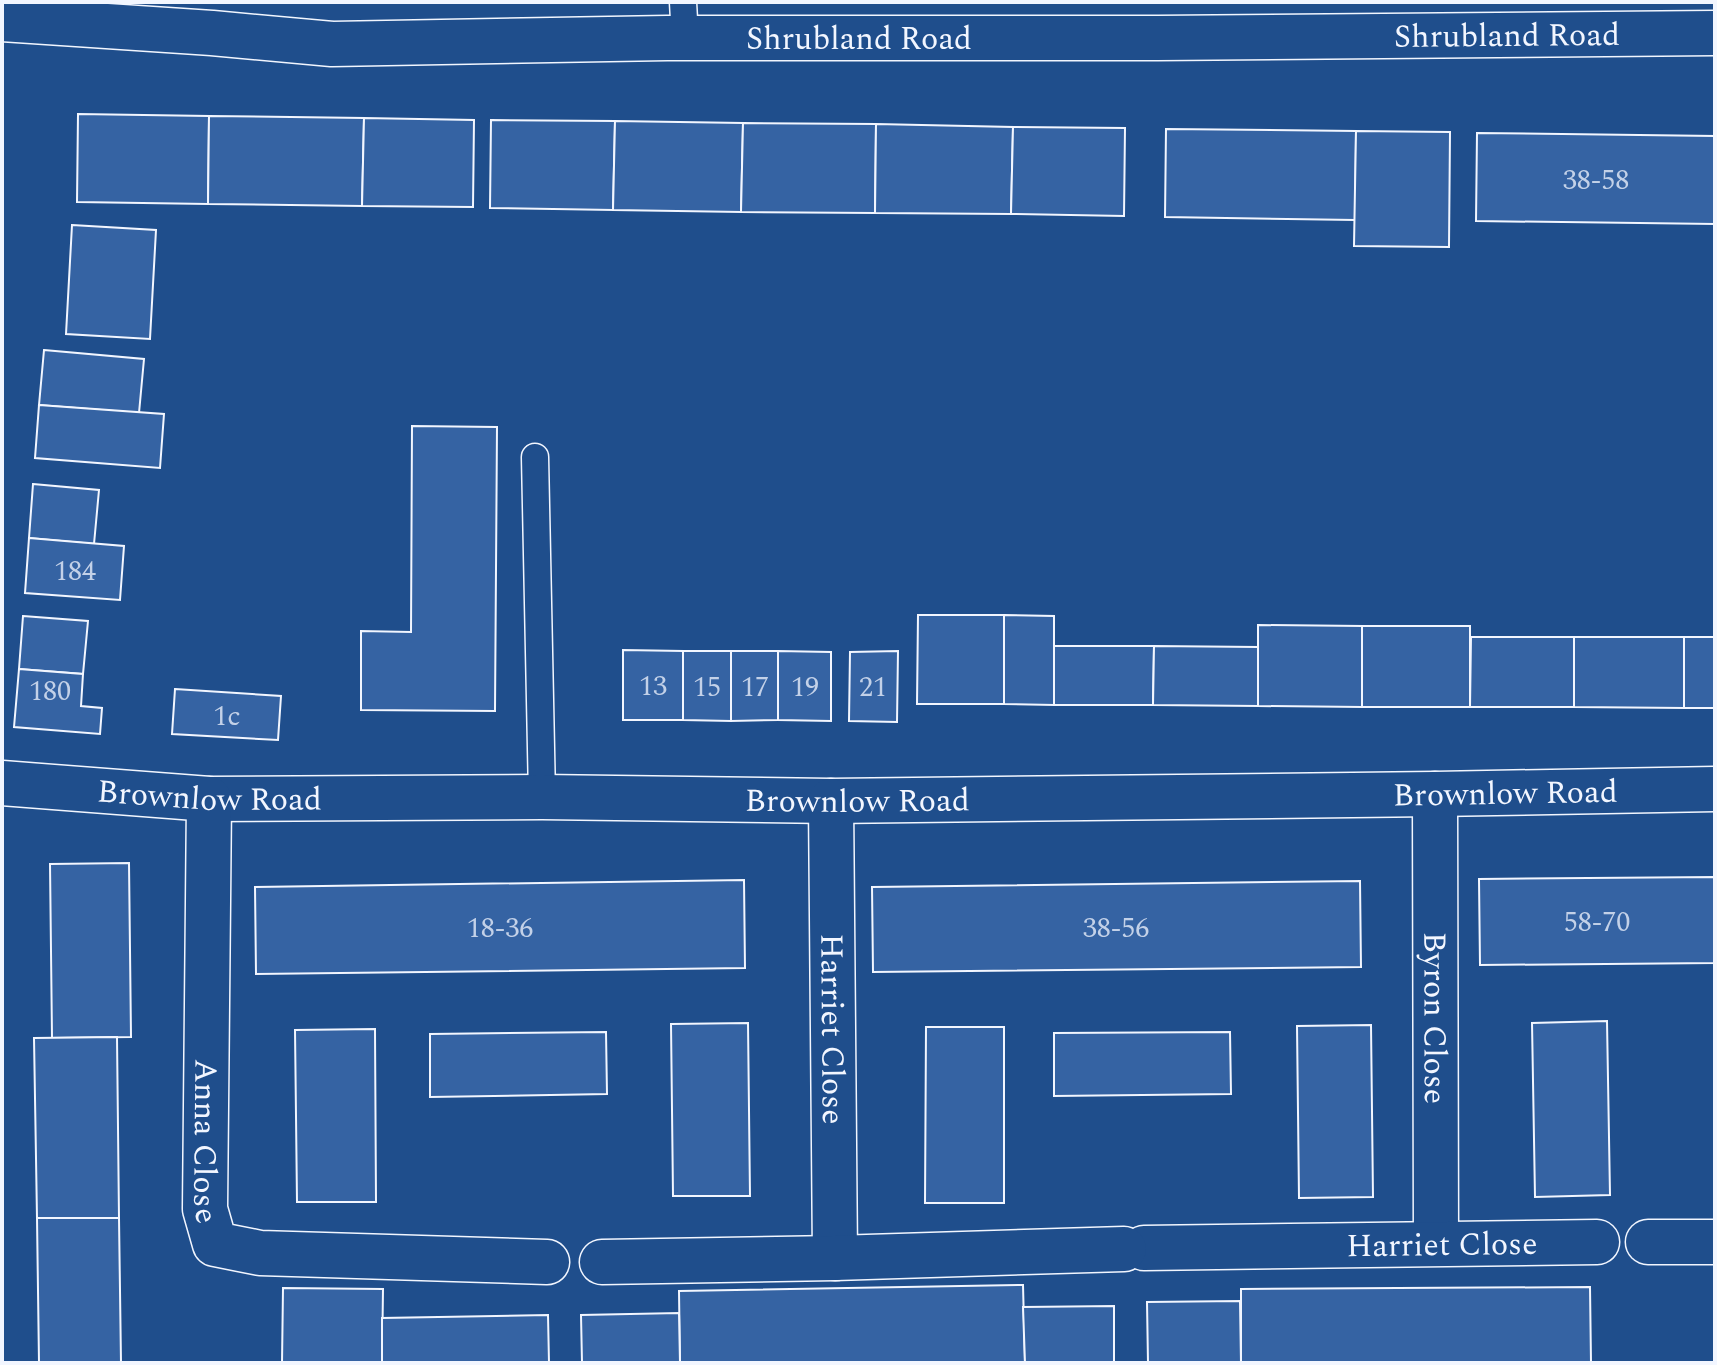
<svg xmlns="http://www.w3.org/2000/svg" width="1717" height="1365" font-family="Spectral,serif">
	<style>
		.building { fill: #3563a3; stroke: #f2f6ff; stroke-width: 2 }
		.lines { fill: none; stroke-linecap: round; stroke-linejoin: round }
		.service-casing { stroke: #f2f6ff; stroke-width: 29 }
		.minor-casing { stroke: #f2f6ff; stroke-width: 47 }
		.service { stroke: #1f4e8c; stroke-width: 26 }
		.minor { stroke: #1f4e8c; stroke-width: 44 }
		.labels { text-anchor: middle; stroke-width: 6; stroke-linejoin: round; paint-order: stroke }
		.number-label { font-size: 28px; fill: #c3d1e8 }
		.street-label { font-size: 32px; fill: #f2f6ff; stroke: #1f4e8c }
	</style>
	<rect width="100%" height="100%" fill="#1f4e8c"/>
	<g class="building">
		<path d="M 78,114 L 209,116 L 208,204 L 77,202 Z"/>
		<path d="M 209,116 L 364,118 L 362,206 L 208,204 Z"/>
		<path d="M 364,118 L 474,120 L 473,207 L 362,206 Z"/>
		<path d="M 491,120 L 615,121 L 613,210 L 490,208 Z"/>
		<path d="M 615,121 L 743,123 L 741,212 L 613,210 Z"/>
		<path d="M 743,123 L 876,124 L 875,213 L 741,212 Z"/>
		<path d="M 876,124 L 1013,127 L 1011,214 L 875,213 Z"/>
		<path d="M 1013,127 L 1125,128 L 1124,216 L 1011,214 Z"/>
		<path d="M 1166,129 L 1356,131 L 1355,220 L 1165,217 Z"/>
		<path d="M 1356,131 L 1450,132 L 1449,247 L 1354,246 Z"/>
		<path d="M 1477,133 L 1715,136 L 1715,224 L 1476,221 Z"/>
		<path d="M 72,225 L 156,230 L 150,339 L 66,334 Z"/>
		<path d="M 44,350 L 144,359 L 139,413 L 39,405 Z"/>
		<path d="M 39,405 L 164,414 L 160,468 L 35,458 Z"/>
		<path d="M 412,426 L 497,427 L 495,711 L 361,710 L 361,631 L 411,632 Z"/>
		<path d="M 33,484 L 99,490 L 94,544 L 29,538 Z"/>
		<path d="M 29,538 L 124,546 L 120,600 L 25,593 Z"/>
		<path d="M 918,615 L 1004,615 L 1004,704 L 917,704 Z"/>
		<path d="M 1004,615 L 1054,616 L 1054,705 L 1004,704 Z"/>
		<path d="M 23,616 L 88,621 L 83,674 L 19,669 Z"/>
		<path d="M 1258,625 L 1362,626 L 1362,707 L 1258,706 Z"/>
		<rect x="1362" y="626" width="108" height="81"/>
		<path d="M 1471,637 L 1574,637 L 1574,707 L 1470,707 Z"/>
		<path d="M 1574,637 L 1684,637 L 1684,708 L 1574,707 Z"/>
		<rect x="1684" y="637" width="31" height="71"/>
		<path d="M 1054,646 L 1154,646 L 1153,705 L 1054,705 Z"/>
		<path d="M 1154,646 L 1258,647 L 1258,706 L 1153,705 Z"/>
		<path d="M 623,650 L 683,651 L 683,720 L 623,720 Z"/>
		<path d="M 683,651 L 731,651 L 731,721 L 683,720 Z"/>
		<path d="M 731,651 L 778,651 L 778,720 L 731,721 Z"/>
		<path d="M 778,651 L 831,652 L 831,721 L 778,720 Z"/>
		<path d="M 898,651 L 897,722 L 849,721 L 850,652 Z"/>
		<path d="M 19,669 L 83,674 L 81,706 L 102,708 L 100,734 L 14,727 Z"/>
		<path d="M 175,689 L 281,696 L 278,740 L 172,734 Z"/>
		<path d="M 129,863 L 131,1037 L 52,1038 L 50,864 Z"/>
		<path d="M 1715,877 L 1715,963 L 1480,965 L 1479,879 Z"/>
		<path d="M 744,880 L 745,968 L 256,974 L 255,887 Z"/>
		<path d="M 1360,881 L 1361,967 L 873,972 L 872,887 Z"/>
		<path d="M 1607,1021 L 1610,1195 L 1535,1197 L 1532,1023 Z"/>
		<path d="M 748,1023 L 750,1196 L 673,1196 L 671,1024 Z"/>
		<path d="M 1371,1025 L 1373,1197 L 1299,1198 L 1297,1026 Z"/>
		<path d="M 926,1027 L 1004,1027 L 1004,1203 L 925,1203 Z"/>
		<path d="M 375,1029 L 376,1202 L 297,1202 L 295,1030 Z"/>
		<path d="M 606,1032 L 607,1094 L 430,1097 L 430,1034 Z"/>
		<path d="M 1230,1032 L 1231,1094 L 1054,1096 L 1054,1033 Z"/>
		<path d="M 117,1037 L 119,1218 L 37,1218 L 34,1038 Z"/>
		<path d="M 37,1218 L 119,1218 L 121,1363 L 39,1363 Z"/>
		<path d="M 1023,1285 L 1025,1363 L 680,1363 L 679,1291 Z"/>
		<path d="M 1590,1287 L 1591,1363 L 1241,1363 L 1241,1289 Z"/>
		<path d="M 283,1288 L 383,1289 L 382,1363 L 282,1363 Z"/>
		<path d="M 1240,1301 L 1241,1363 L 1148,1363 L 1147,1302 Z"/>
		<path d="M 1114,1306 L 1114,1363 L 1025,1363 L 1023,1307 Z"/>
		<path d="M 679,1313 L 680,1363 L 582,1363 L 581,1315 Z"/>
		<path d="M 548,1315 L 549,1363 L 382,1363 L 382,1318 Z"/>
	</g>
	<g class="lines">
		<g class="service-casing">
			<g id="service">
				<path d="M 683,2 L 685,38"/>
				<path d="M 535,457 L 542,797"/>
			</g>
		</g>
		<g class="minor-casing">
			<g id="minor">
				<path id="s1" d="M 2,19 L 212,33 L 332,44 L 667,38 L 1158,38 L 1715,33"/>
				<path id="s2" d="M 2,783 L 209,799 L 542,797 L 831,801 L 1435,794 L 1715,789"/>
				<path id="s3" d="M 1435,794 L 1436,1243"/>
				<path id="s4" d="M 209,799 L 205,1209 L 215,1244 L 260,1253 L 547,1262"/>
				<path id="s5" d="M 831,801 L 835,1258"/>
				<path d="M 1648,1242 L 1715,1242"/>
				<path id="s6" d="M 1144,1248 L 1597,1242"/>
				<path d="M 602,1262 L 835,1258 L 1124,1249"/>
			</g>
		</g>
		<use href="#service" class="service"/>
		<use href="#minor" class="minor"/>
	</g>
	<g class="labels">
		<g class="number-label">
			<text x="1596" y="189">38-58</text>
			<text x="75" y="580">184</text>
			<text x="653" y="695">13</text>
			<text x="707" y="696">15</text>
			<text x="755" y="696">17</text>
			<text x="805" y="696">19</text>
			<text x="873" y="696">21</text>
			<text x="50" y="700">180</text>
			<text x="227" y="725">1c</text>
			<text x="1597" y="931">58-70</text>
			<text x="500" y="937">18-36</text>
			<text x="1116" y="937">38-56</text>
		</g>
		<g class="street-label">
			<text dy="11" stroke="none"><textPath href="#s1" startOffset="1506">Shrubland Road</textPath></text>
			<text dy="11" stroke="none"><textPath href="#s1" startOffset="858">Shrubland Road</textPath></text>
			<text dy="11" stroke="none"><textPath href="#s2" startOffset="208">Brownlow Road</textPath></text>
			<text dy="11" stroke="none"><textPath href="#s2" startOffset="1504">Brownlow Road</textPath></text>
			<text dy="11" stroke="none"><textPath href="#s2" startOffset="856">Brownlow Road</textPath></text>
			<text dy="11" stroke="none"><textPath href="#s3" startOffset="224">Byron Close</textPath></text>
			<text dy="11" stroke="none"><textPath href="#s5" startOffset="228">Harriet Close</textPath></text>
			<text dy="11" stroke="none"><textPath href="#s4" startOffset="342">Anna Close</textPath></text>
			<text dy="11" stroke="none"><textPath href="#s6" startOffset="298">Harriet Close</textPath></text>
		</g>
	</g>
	<rect width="1717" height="1365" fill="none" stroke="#f2f6ff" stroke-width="8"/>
</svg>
